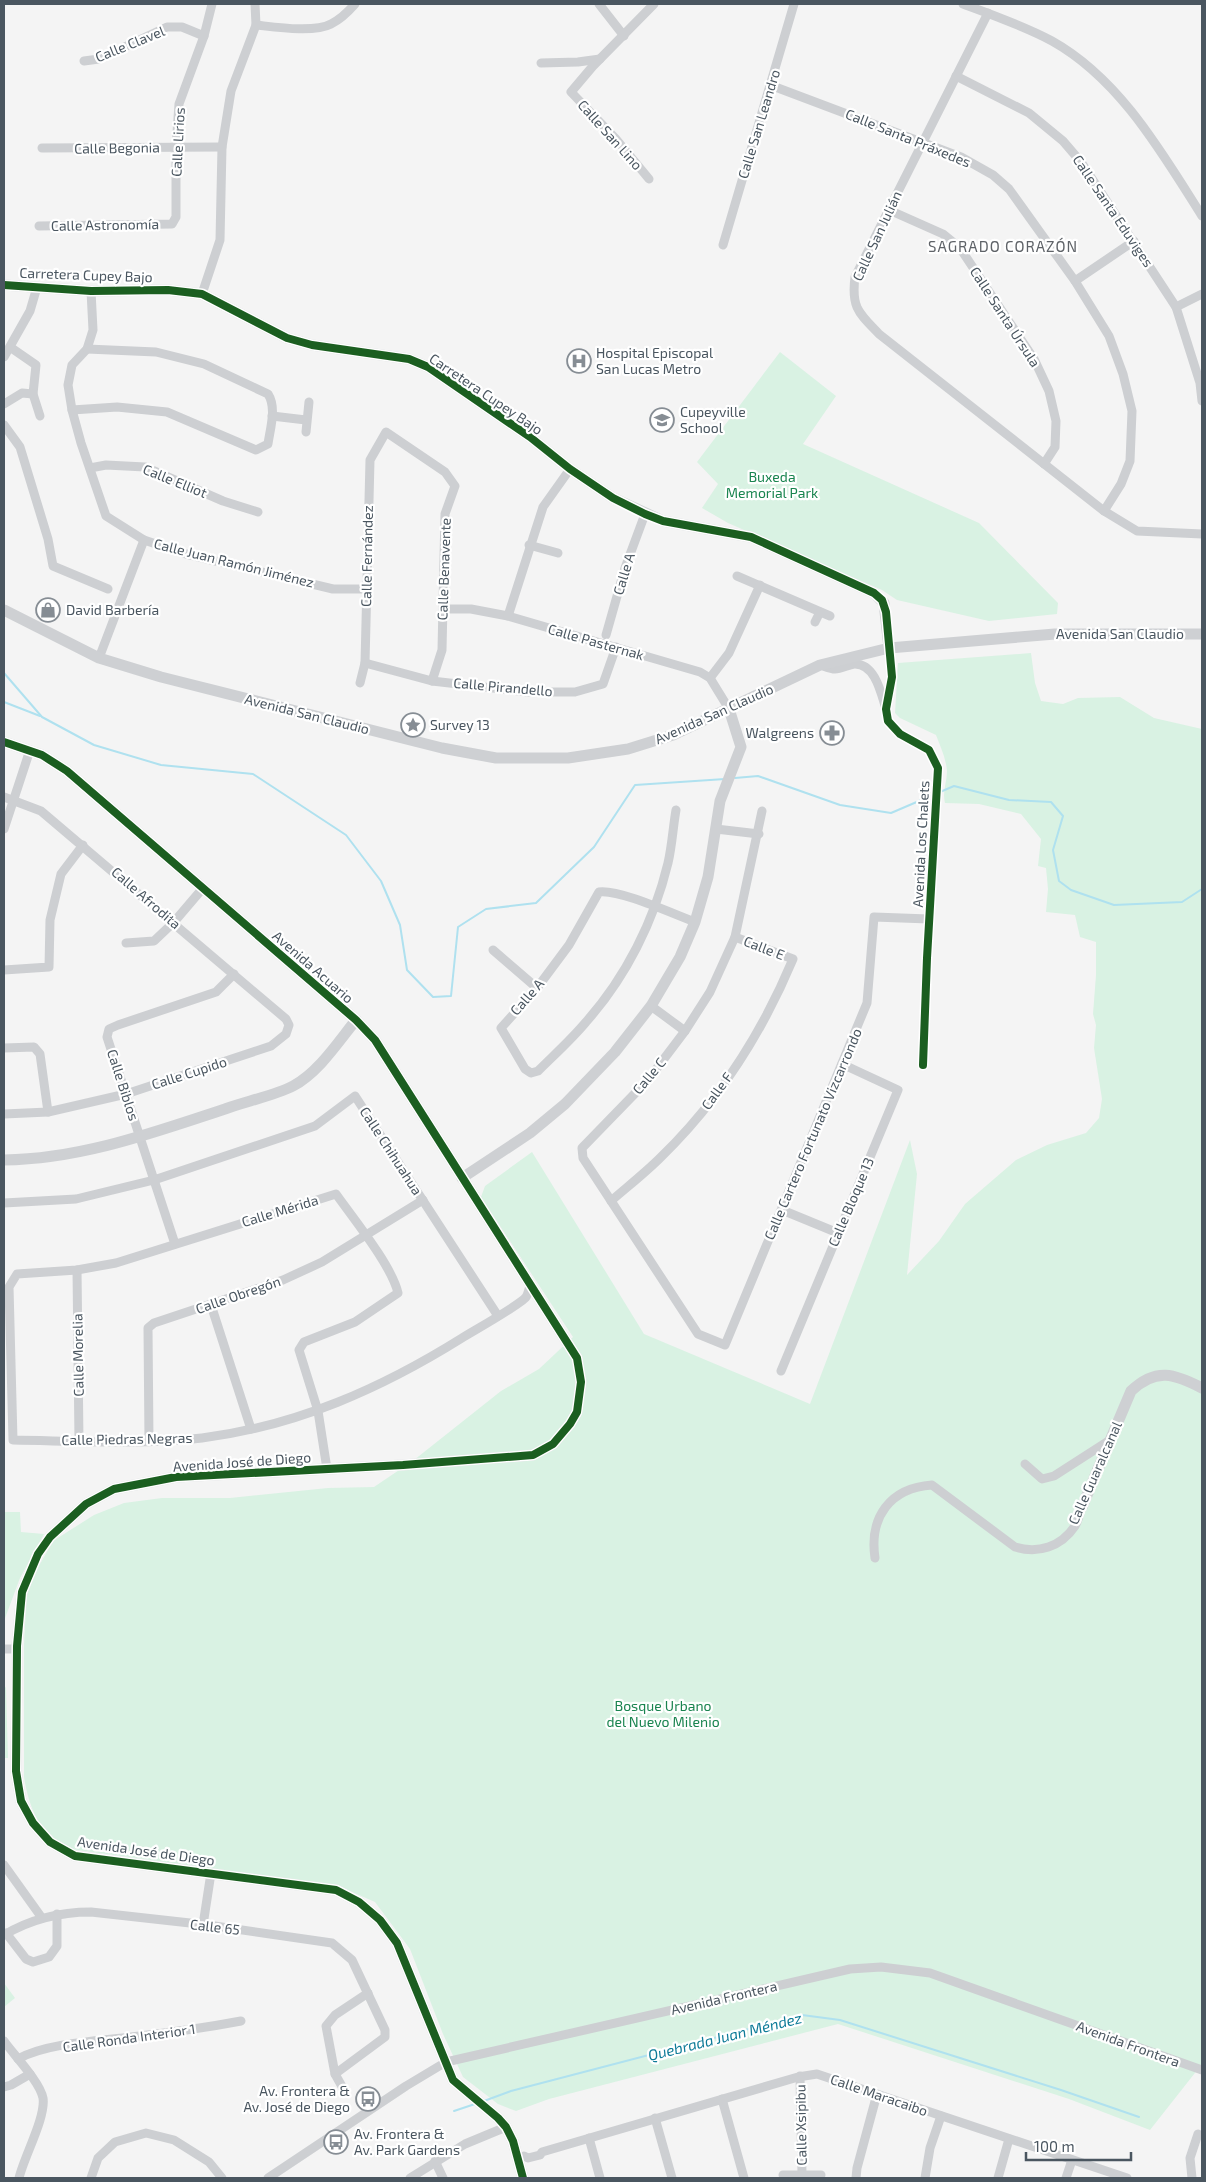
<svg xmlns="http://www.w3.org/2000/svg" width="1206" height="2182" font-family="'Exo 2',sans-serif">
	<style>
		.green { fill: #d9f2e3 }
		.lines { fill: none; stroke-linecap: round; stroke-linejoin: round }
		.stream { stroke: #afe1ef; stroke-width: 2 }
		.street { stroke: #cdcfd2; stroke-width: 9 }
		.secondary { stroke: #ced0d3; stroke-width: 11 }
		.cycleway-casing { stroke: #fff; stroke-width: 11 }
		.cycleway { stroke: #1b5e20; stroke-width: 8 }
		.labels { text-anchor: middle; stroke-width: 4.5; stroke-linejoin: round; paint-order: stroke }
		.street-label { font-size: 14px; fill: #4a5660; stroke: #fff }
		.poi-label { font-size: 14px; fill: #4a5660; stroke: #fff; text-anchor: start }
		.park-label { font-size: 14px; fill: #19844f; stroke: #fff }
		.neighbourhood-label { font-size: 15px; letter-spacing: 1px; fill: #5f6368; stroke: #fff }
		.water-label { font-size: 15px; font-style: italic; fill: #0e7b98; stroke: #fff }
	</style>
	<rect width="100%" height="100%" fill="#f4f4f4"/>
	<g class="green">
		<path d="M 780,352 L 836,396 L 803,444 L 979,523 L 1058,603 L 1057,614 L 989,621 L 897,600 L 882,590 L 728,523 L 702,508 L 718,484 L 697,462 Z"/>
		<path d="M 1031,653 L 1035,683 L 1041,701 L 1063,704 L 1078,698 L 1120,697 L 1154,718 L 1202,729 L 1202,2064 L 1150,2130 L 1069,2099 L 838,2024 L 549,2099 L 516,2111 L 498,2104 L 463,2077 L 443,2034 L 410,1949 L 375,1902 L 336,1885 L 77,1850 C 42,1842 29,1809 24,1777 L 24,1644 L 27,1587 L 53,1541 L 94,1515 L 124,1503 L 162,1498 L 230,1498 L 328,1488 L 374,1487 L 414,1460 L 501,1391 L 539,1369 L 573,1337 L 481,1197 L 485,1186 L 532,1152 L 644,1334 L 810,1404 L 910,1140 L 917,1174 L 907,1275 L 939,1241 L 965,1204 L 1016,1160 L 1047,1145 L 1086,1133 L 1099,1118 L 1102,1099 L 1094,1048 L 1096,1025 L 1093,1014 L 1096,975 L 1096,942 L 1080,937 L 1075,915 L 1046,912 L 1048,889 L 1046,868 L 1038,866 L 1041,839 L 1021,814 L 979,804 L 945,803 C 942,792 947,782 947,771 C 946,758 940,746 936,735 L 900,718 L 895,713 L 898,663 Z"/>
		<path d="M 4,1512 L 20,1512 L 21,1532 L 44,1534 L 20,1578 L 4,1621 Z"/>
		<path d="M 4,1685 L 6,1688 L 8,1758 L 4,1758 Z"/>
		<path d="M 4,1983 L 15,1998 L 4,2007 Z"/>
	</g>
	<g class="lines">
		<g class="stream">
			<path d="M 4,673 L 42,717 L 94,745 L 161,765 L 253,774 L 346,835 L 381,881 L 400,925 L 407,970 L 433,997 L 451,996 L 458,927 L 486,909 L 536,903 L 594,847 L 635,785 L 725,779"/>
			<path d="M 4,702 L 40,716"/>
			<path d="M 735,778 L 758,776 L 840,805 L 891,813 L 933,795"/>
			<path d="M 940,792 L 954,786 L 1009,800 L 1051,802 L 1063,816 L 1053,850 L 1059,881 L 1071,890 L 1114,905 L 1182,902 L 1202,889"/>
			<path d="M 484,2101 L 511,2091 L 802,2015 L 840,2020 L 1061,2090 L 1139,2117"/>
			<path d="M 454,2111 L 475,2104"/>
		</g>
		<g class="street">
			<path d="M 599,4 L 624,36"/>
			<path d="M 963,4 C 993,15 1024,26 1052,41 C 1120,79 1162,153 1202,216"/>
			<path d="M 988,13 L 855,277 C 851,308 859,313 879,334 L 1104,511 L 1137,531 L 1202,534"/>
			<path d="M 256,25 C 275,27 314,33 331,24 C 341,19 348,12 355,4"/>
			<path d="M 84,61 L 99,59 L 167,27 L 182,27 L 204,36"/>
			<path d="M 541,63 L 578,62 L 600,59"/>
			<path d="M 956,76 L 1029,113 L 1063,141 L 1081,162 L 1176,307 L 1200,383 L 1202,401"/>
			<path d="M 770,85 L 961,157 L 993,175 L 1009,189 L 1075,281 L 1109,336 L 1123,374 L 1132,411 L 1130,461 L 1121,484 L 1104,511"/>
			<path d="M 42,148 L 222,147"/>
			<path d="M 649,179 L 616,139 L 571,92 L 593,66 L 654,4"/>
			<path d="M 889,210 L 943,234 L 960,248 L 1034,359 L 1049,391 L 1056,421 L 1055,447 L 1044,464"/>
			<path d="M 39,226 L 172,224 L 176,217 L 176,147 L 179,104 L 204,36 L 212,4"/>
			<path d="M 723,245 L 794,4"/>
			<path d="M 1075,281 L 1134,241"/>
			<path d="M 91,291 L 93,330 L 87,349 L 72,365 L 68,385 L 72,410 L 81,443 L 106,516 L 144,540 L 186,554 L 333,589 L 366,589"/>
			<path d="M 202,294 L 220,240 L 222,147 L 231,91 L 256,25 L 255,4"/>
			<path d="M 1176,307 L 1202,294"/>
			<path d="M 10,347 L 36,365 L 33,394 L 40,416"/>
			<path d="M 4,357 L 30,311 L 37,287"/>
			<path d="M 4,404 L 22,393 L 33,394"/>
			<path d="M 72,410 L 117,407 L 167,412 L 256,450 L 268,444 C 270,429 277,408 268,394 L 204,364 L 156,352 L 87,349"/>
			<path d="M 272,416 L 306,420"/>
			<path d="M 4,425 L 20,447 L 48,539 L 53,566 L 108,589"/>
			<path d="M 306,432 L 309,402"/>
			<path d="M 90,468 L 106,465 L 145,467 L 223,501 L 258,512"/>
			<path d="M 529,545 L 558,553"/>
			<path d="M 737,576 L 830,616"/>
			<path d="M 443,609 L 471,609 L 508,616 L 700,672 L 710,678 L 729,709"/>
			<path d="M 508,616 L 543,507 L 570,469"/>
			<path d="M 815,622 L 820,612"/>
			<path d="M 606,635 L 625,568 L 645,514"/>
			<path d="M 889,648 L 892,677 L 886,709 L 888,721 L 900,734 L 929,750 L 938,768 L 927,958 L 923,1065"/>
			<path d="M 99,658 L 144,540"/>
			<path d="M 365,663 L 432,681 L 528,692 L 575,692 L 603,684 L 616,647"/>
			<path d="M 820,665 C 824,666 830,669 835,669 C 841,669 848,665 854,664 C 875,663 881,693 886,709"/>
			<path d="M 710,678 L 729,653 L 760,585"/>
			<path d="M 360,683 L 365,663 L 370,460 L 386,432 L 445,472 L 455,486 L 445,514 L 442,650 L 432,681"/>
			<path d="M 4,797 L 41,811 L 286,1019 L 289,1025 L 286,1034 L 271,1046 L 126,1094 L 48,1112 L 4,1114"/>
			<path d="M 676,810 C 673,827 672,846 668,863 C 654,921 626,977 586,1022 C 571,1040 554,1055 538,1071 L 531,1073 L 525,1069 L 501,1028 L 537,988 L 569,945 L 599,892 C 619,889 673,914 695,922"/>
			<path d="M 762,811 L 735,937 L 710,992 L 685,1031 L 648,1080 L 582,1148 L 583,1158 L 698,1334 L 725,1345 L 867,1003 L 874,917 L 929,919"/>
			<path d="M 4,829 L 30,750"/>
			<path d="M 716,829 L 759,834"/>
			<path d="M 126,943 L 154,941 L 174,922 L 203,888"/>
			<path d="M 493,950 L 537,988"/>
			<path d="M 4,970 L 49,967 L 50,920 L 61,874 L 83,845"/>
			<path d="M 651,1006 L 685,1031"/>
			<path d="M 4,1048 L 34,1047 L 40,1054 L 48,1112"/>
			<path d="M 611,1201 C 627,1187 645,1173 660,1158 C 718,1102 762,1033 793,959 L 735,937"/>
			<path d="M 4,1203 L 76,1199 L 154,1180 L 315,1126 L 355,1096 L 498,1316"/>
			<path d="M 782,1210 L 838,1233"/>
			<path d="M 175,1244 L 107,1037 L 109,1029 L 118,1025 L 216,992 L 234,974"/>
			<path d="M 77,1270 L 79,1441"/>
			<path d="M 211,1305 L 251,1429"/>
			<path d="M 781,1371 L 898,1090 L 842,1064"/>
			<path d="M 149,1441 L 148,1328 L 154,1323 L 283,1280 L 322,1262 L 423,1200"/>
			<path d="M 1025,1464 L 1042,1479 L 1054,1476 L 1110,1440"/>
			<path d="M 327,1469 L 318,1411 L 299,1350 L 304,1342 L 355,1322 L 398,1293 C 392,1266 353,1218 336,1194 L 116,1263 L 77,1270 L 17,1274 L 9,1287 L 13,1440 C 75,1441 140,1445 202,1438 C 297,1426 382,1388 462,1338 C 473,1331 520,1305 526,1297 C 528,1294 529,1289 530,1286"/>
			<path d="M 875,1558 C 869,1517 890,1488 932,1485 L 1015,1547 C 1038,1554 1061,1547 1075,1526 C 1078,1521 1080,1513 1082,1507"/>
			<path d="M 4,1649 L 17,1649"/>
			<path d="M 4,1865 L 42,1918"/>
			<path d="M 203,1925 L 211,1873"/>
			<path d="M 6,1933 L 26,1959 L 33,1962 L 49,1957 L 57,1946 L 57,1914"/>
			<path d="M 4,1935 C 31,1919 60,1912 91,1912 L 208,1925 L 332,1943 L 352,1960 L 385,2030 L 385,2037 L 335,2074"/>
			<path d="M 4,2041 C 14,2055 40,2082 43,2098 C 46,2117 24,2157 19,2178"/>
			<path d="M 18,2059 C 46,2043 98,2041 131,2037 C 168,2033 204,2028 241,2021"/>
			<path d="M 800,2076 L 802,2174"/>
			<path d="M 4,2087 L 11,2085 L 30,2074"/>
			<path d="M 344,2090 L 335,2074 L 326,2026 L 335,2015 L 368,1993"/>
			<path d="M 722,2099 L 744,2178"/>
			<path d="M 655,2118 L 672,2178"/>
			<path d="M 589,2138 L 600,2178"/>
			<path d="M 524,2156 L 528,2158 L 540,2155 L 542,2152 L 798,2077 L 817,2074 L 1127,2178"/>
			<path d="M 435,2161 L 443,2178"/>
			<path d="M 783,2175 L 821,2175"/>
			<path d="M 91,2178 L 98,2158 L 115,2142 L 146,2133 L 174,2140 L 209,2162 L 222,2178"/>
			<path d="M 268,2178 L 406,2086 L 446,2062 L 850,1969 L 881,1967 L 930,1973 L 1202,2070"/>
			<path d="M 410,2178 L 465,2144 L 506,2127"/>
			<path d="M 856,2178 L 857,2168 L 877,2094"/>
			<path d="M 925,2178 L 930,2148 L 941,2116"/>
			<path d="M 998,2178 L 1009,2139"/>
			<path d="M 1066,2178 L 1072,2160"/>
			<path d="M 1192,2178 L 1190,2158 L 1198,2134"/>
		</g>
		<g class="secondary">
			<path d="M 4,285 L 91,291 L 168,290 L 202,294 L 287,338 L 312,345 L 409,359 L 428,367 L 530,437 L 570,469 L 613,498 L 663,521 L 751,537 L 874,593 L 884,603 L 889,648"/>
			<path d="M 4,610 L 99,658 L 161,677 L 442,748 L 496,758 L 568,758 L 628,749 L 673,735 L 820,665 L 889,648 L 1055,634 L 1202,634"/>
			<path d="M 4,742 L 42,755 L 67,771 L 356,1020 L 375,1040 L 577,1358 L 581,1382 L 577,1412 L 570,1424 L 553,1444 L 533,1455 L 403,1465 L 176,1477 L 114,1489 L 86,1504 L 50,1537 L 38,1554 L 22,1592 L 17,1646 L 16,1771 L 21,1801 L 33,1823 L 50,1842 L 75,1856 L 336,1890 L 359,1902 L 380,1920 L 397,1943 L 453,2080 L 498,2118 L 506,2127 L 513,2141 L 523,2178"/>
			<path d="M 4,1160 C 81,1159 152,1133 225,1109 C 244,1102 276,1095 293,1086 C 319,1072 338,1042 356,1020"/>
			<path d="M 462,1178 L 530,1133 L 565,1104 L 615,1052 L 651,1006 L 680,957 L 695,922 L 708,877 L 720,801 L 741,747 L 729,709"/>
			<path d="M 1082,1507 L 1131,1391 C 1156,1367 1175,1374 1202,1388"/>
		</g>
		<g class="cycleway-casing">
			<g id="cycleway">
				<path d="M 4,285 L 91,291 L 168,290 L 202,294 L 287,338 L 312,345 L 409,359 L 428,367 L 530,437 L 570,469 L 613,498 L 645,514 L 663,521 L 751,537 L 874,593 L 882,600 L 886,612 L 892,677 L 886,709 L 888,721 L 900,734 L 929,750 L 938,768 L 927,958 L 923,1065"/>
				<path d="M 4,742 L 42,755 L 67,771 L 356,1020 L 375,1040 L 577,1358 L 581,1382 L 577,1412 L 570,1424 L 553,1444 L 533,1455 L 403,1465 L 176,1477 L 114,1489 L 86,1504 L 50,1537 L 38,1554 L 22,1592 L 17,1646 L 16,1771 L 21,1801 L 33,1823 L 50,1842 L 75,1856 L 336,1890 L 359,1902 L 380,1920 L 397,1943 L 453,2080 L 498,2118 L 506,2127 L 513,2141 L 523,2178"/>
			</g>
		</g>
		<use href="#cycleway" class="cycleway"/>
	</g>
	<defs>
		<g id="hospital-ring" transform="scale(1.25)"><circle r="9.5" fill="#fff" stroke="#868d94" stroke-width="1.5"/><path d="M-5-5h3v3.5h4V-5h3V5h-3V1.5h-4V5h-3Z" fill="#868d94"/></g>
		<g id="school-ring" transform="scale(1.25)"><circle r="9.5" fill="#fff" stroke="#868d94" stroke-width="1.5"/><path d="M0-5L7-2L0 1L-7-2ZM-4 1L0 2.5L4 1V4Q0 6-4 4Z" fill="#868d94"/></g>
		<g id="shop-ring" transform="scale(1.25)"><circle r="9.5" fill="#fff" stroke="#868d94" stroke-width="1.5"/><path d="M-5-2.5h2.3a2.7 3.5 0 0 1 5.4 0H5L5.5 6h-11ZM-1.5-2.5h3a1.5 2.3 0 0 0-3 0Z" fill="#868d94"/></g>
		<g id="sight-ring" transform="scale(1.25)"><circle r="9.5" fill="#fff" stroke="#868d94" stroke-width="1.5"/><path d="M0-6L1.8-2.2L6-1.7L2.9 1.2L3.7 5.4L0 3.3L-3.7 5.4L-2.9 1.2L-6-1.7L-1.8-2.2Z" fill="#868d94"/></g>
		<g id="pharmacy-ring" transform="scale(1.25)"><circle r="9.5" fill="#fff" stroke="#868d94" stroke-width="1.5"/><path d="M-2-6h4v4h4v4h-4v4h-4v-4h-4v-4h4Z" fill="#868d94"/></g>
		<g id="bus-ring" transform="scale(1.25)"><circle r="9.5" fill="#fff" stroke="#868d94" stroke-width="1.5"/><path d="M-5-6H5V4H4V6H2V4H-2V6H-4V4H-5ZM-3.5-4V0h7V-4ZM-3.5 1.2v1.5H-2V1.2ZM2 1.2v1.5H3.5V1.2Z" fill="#868d94"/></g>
	</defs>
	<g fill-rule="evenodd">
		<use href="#hospital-ring" x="579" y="361"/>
		<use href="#school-ring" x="662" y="420"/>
		<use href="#shop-ring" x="48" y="610"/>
		<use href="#sight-ring" x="413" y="725"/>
		<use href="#pharmacy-ring" x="832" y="733"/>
		<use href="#bus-ring" x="368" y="2099"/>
		<use href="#bus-ring" x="336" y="2142"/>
	</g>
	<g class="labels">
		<g class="street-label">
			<text transform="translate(130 44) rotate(-22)" y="5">Calle Clavel</text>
			<text transform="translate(759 124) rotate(-73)" y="5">Calle San Leandro</text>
			<text transform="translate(610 135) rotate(48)" y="5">Calle San Lino</text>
			<text transform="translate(908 138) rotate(22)" y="5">Calle Santa Práxedes</text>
			<text transform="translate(178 142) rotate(-87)" y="5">Calle Lirios</text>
			<text transform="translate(117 148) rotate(-1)" y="5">Calle Begonia</text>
			<text transform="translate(1113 211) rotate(56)" y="5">Calle Santa Eduviges</text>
			<text transform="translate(105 225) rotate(-1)" y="5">Calle Astronomía</text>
			<text transform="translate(877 236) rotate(-65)" y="5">Calle San Julián</text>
			<text transform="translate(86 275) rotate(2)" y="5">Carretera Cupey Bajo</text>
			<text transform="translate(1005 317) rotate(57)" y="5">Calle Santa Úrsula</text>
			<text transform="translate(486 394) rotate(34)" y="5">Carretera Cupey Bajo</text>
			<text transform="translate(175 481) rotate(22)" y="5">Calle Elliot</text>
			<text transform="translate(367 556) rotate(-89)" y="5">Calle Fernández</text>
			<text transform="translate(234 563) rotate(14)" y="5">Calle Juan Ramón Jiménez</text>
			<text transform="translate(444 569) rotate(-88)" y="5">Calle Benavente</text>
			<text transform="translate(624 574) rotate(-73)" y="5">Calle A</text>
			<text x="1120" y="639">Avenida San Claudio</text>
			<text transform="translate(596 642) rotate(16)" y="5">Calle Pasternak</text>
			<text transform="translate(503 687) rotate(5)" y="5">Calle Pirandello</text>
			<text transform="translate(307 714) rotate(14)" y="5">Avenida San Claudio</text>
			<text transform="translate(714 714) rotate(-24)" y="5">Avenida San Claudio</text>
			<text transform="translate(921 844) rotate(-87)" y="5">Avenida Los Chalets</text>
			<text transform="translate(146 898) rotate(41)" y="5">Calle Afrodita</text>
			<text transform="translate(764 948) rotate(21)" y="5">Calle E</text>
			<text transform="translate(313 967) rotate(41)" y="5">Avenida Acuario</text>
			<text transform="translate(527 997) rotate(-49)" y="5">Calle A</text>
			<text transform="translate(189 1073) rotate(-18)" y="5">Calle Cupido</text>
			<text transform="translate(649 1076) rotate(-50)" y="5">Calle C</text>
			<text transform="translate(123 1085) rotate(72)" y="5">Calle Biblos</text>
			<text transform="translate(717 1091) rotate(-54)" y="5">Calle F</text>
			<text transform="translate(813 1134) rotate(-67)" y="5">Calle Cartero Fortunato Vizcarrondo</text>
			<text transform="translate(391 1151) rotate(57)" y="5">Calle Chihuahua</text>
			<text transform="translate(851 1202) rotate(-67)" y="5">Calle Bloque 13</text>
			<text transform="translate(280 1211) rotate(-17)" y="5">Calle Mérida</text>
			<text transform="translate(238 1295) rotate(-19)" y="5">Calle Obregón</text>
			<text transform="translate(78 1355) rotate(-91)" y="5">Calle Morelia</text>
			<text transform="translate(127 1439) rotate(-1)" y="5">Calle Piedras Negras</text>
			<text transform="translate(242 1462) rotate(-4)" y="5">Avenida José de Diego</text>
			<text transform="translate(1095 1473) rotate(-66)" y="5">Calle Guaralcanal</text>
			<text transform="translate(146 1851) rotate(8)" y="5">Avenida José de Diego</text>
			<text transform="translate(215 1927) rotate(7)" y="5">Calle 65</text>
			<text transform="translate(724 1998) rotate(-13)" y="5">Avenida Frontera</text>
			<text transform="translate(129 2038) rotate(-8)" y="5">Calle Ronda Interior 1</text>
			<text transform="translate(1128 2044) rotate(20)" y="5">Avenida Frontera</text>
			<text transform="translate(879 2095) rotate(19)" y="5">Calle Maracaibo</text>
			<text transform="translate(801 2125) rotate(-91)" y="5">Calle Xsipibu</text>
		</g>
		<g class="poi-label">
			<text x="596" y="358">Hospital Episcopal<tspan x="596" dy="16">San Lucas Metro</tspan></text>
			<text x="680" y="417">Cupeyville<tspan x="680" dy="16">School</tspan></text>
			<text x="66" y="615">David Barbería</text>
			<text x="430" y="730">Survey 13</text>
			<text x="814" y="738" text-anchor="end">Walgreens</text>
			<text x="350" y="2096" text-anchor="end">Av. Frontera &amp;<tspan x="350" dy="16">Av. José de Diego</tspan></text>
			<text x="354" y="2139">Av. Frontera &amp;<tspan x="354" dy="16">Av. Park Gardens</tspan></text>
		</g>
		<g class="park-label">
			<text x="772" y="482">Buxeda<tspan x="772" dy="16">Memorial Park</tspan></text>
			<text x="663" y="1711">Bosque Urbano<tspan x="663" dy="16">del Nuevo Milenio</tspan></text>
		</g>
		<g class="neighbourhood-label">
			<text x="1003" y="252">SAGRADO CORAZÓN</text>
		</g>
		<g class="water-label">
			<text transform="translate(725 2037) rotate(-14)" y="5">Quebrada Juan Méndez</text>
		</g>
	</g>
	<rect width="1206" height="2182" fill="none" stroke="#4a5660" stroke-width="10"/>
	<path d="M1026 2152v8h105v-8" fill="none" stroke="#4a5660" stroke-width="2.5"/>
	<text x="1034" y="2152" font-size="15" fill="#4a5660" stroke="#ffffff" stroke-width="4" paint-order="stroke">100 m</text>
</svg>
